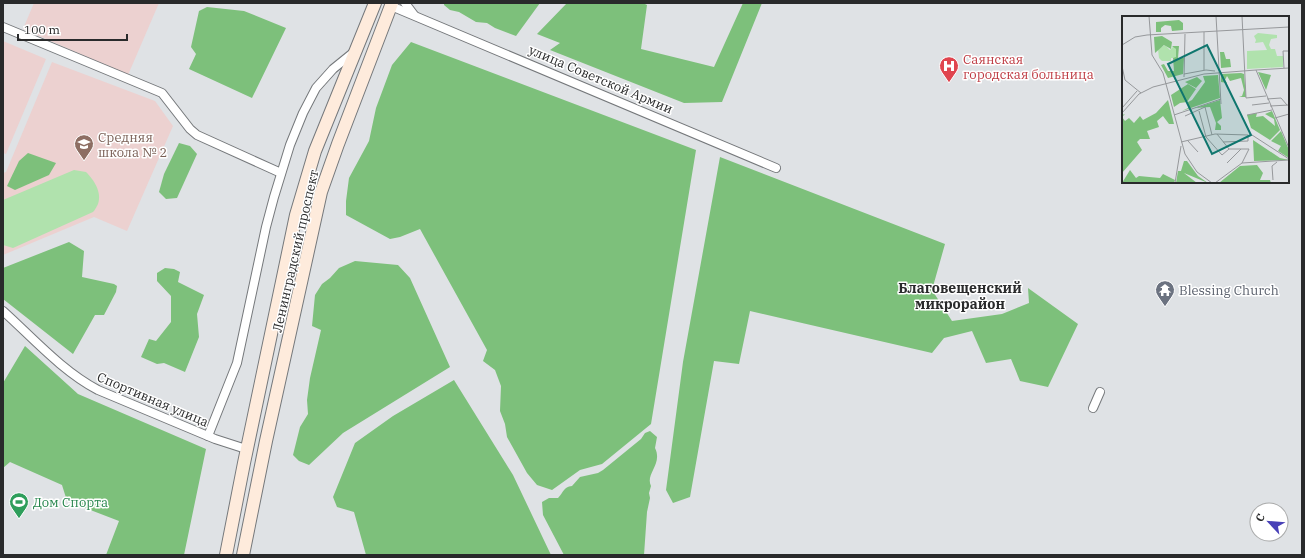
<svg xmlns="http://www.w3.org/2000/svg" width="1305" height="558" font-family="'IBM Plex Serif',serif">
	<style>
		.education { fill: #ecd1d0 }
		.green { fill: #b0e2ad }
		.forest { fill: #7dc07b }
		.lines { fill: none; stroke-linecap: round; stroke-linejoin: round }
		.street-casing { stroke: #75787b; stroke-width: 10 }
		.secondary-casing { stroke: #75787b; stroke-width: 14 }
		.street { stroke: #fff; stroke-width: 8 }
		.secondary { stroke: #feebdc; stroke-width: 12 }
		.labels { text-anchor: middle; stroke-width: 3; stroke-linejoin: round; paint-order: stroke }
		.health-label { font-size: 13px; fill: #be3a42; stroke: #fff; text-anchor: start }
		.street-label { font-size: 13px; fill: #292a2b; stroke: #fff }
		.education-label { font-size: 13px; fill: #785e54; stroke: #fff; text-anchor: start }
		.worship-label { font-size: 13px; fill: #5b616d; stroke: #fff; text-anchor: start }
		.leisure-label { font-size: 13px; fill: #27864d; stroke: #fff; text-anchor: start }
		.neighbourhood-label { font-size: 14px; font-weight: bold; fill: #292a2b; stroke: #fff }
		.inset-road { fill: none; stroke: #96989b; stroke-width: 1 }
		.view { fill: #0f766e; fill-opacity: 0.15; stroke: #0f766e; stroke-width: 2 }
		.inset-edge { fill: none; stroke: #292a2b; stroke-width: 2 }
	</style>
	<rect width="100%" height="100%" fill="#dfe2e5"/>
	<g class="education">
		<path d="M 34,3 L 159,3 L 128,75 L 23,29 Z"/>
		<path d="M 3,41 L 46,59 L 6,154 L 3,153 Z"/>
		<path d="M 52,62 L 155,101 L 173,126 L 127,231 L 94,217 L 3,255 L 3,173 L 6,172 Z"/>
	</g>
	<path class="green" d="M 74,170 L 86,172 C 94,180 102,192 98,204 C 97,206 95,210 93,212 L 13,248 L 3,245 L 3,200 Z"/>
	<g class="forest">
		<path d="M 444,3 L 540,3 L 516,36 L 495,28 L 487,23 L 476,22 L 459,12 L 450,10 L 444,5 Z"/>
		<path d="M 567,3 L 643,3 L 647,5 L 641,49 L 714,67 L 743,3 L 762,3 L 722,102 L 684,103 L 550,50 L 560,43 L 537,34 Z"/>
		<path d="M 207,7 L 244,11 L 286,28 L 252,98 L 189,69 L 196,54 L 191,47 L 199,11 Z"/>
		<path d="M 411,42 L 696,150 L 651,424 L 602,464 L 580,470 L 552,490 L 537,485 L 527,473 L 507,437 L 505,424 L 500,411 L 501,386 L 495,370 L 483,361 L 487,350 L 420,229 L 400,237 L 390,239 L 346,215 L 346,201 L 349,178 L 369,141 L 376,108 L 392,65 Z"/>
		<path d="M 179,143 L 190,146 L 197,154 L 177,198 L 166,199 L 159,192 L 164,174 Z"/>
		<path d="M 28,153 L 56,163 L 49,175 L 15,190 L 7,186 L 19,161 Z"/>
		<path d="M 720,157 L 945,244 L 932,290 L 952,321 L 1002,314 L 1029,303 L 1028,288 L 1078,324 L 1048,387 L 1020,381 L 1011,359 L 986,363 L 972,331 L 944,338 L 932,353 L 750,311 L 739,364 L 714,361 L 690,497 L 673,503 L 666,490 L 683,362 Z"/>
		<path d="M 69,242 L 84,251 L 82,277 L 114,284 L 117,286 L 116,292 L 104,315 L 95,315 L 73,354 L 3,299 L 3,268 Z"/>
		<path d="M 355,261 L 398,265 L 410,278 L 450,367 L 343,433 L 309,465 L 299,461 L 293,455 L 300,427 L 308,414 L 307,400 L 310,378 L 321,330 L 312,326 L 315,295 L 322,284 L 330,278 L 339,268 Z"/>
		<path d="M 165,268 L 174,269 L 180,272 L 178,282 L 204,295 L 197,314 L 199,337 L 185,372 L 164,363 L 157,364 L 141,357 L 149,339 L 156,341 L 171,322 L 171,296 L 157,281 L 157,273 Z"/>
		<path d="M 25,346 L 78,394 L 206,449 L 184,555 L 106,555 L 119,521 L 67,501 L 62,485 L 10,462 L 3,468 L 3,383 Z"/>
		<path d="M 454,380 L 513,475 L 551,555 L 366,555 L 354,512 L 337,507 L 333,497 L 355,443 L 393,416 Z"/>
		<path d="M 650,431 L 657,437 L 655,448 C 663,464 645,474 651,486 L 649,493 L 650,498 L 647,512 L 644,555 L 564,555 L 543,515 L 542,502 L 549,498 L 558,498 C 564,492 563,487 572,486 L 580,477 L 598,473 L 603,470 L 641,439 L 645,433 Z"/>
	</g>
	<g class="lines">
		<g class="street-casing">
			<g id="street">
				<path d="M 405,3 L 414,15"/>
				<path d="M 391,6 L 776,168"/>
				<path d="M 3,27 L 162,93 L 190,129 L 197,135 L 281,173"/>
				<path d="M 3,311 C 33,338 62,371 98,390 L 215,439 L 246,449"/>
				<path d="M 1093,408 L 1100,392"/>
				<path d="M 208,436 L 237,363 L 266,227 L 274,197 L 290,145 L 303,113 L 316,88 L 333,69 L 354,52"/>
			</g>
		</g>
		<g class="secondary-casing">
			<g id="secondary">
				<path d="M 226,555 L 244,463 L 296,215 L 315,151 L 375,3"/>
				<path d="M 243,555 L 266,441 L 321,192 L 338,144 L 392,3"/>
			</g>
		</g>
		<use href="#street" class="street"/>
		<use href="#secondary" class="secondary"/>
	</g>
	<defs>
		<g id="hospital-pin" transform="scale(1)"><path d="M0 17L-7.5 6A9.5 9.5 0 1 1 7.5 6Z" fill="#e0444e" stroke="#fff"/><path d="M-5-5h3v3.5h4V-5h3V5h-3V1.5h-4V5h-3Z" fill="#fff"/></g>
		<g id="school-pin" transform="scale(1)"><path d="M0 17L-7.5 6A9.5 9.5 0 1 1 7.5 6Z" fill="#8d6e63" stroke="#fff"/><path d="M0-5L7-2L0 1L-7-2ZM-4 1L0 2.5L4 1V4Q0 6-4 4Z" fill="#fff"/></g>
		<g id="temple-pin" transform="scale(1)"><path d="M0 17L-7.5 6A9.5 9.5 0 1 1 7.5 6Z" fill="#6b7280" stroke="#fff"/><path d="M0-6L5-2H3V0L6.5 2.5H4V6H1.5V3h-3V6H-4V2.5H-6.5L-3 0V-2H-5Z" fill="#fff"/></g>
		<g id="stadium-pin" transform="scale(1)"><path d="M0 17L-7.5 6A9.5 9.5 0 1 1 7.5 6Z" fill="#2e9e5b" stroke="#fff"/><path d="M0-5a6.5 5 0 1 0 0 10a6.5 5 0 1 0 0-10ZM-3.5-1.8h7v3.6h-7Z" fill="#fff"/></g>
	</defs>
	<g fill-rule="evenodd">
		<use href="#hospital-pin" x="949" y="66"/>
		<use href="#school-pin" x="84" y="144"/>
		<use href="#temple-pin" x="1165" y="290"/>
		<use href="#stadium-pin" x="19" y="502"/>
	</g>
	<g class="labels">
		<g class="health-label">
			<text x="963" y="64">Саянская<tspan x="963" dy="15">городская больница</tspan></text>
		</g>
		<g class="street-label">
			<text transform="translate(601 79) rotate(23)" y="5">улица Советской Армии</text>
			<text transform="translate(295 251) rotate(-77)" y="5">Ленинградский проспект</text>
			<text transform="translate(153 399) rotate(23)" y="5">Спортивная улица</text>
		</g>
		<g class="education-label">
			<text x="98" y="142">Средняя<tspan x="98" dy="15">школа № 2</tspan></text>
		</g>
		<g class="worship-label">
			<text x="1179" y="295">Blessing Church</text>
		</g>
		<g class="leisure-label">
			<text x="33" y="507">Дом Спорта</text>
		</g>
		<g class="neighbourhood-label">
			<text x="960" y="293">Благовещенский<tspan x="960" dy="16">микрорайон</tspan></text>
		</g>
	</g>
	<g transform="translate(1122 16)">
		<rect width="167" height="167" fill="#dfe2e5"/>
		<path d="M 136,17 L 155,19 L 155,22 L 149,23 L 147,29 L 149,33 L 153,33 L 155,40 L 161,40 L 161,51 L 125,53 L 125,35 L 145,34 L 141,26 L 133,27 L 134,24 L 132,20 ZM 43,29 L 48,34 L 52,30 L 54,33 L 54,42 L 49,42 L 49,45 L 40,45 L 37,42 L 36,33 Z" fill="#b0e2ad"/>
		<path d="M 57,4 L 61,7 L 61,14 L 50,15 L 49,10 L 43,9 L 39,12 L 39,16 L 34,16 L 34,6 ZM 40,20 L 50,26 L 49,33 L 42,29 L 33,37 L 32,21 ZM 50,30 L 57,30 L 56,42 L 62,42 L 61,58 L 46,62 L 39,49 L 42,48 L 46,55 L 52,55 L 51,42 L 54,41 L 54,33 ZM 98,36 L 102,36 L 104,43 L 108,43 L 109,51 L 99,52 ZM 136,56 L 149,59 L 144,74 ZM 119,57 L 122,58 L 124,81 L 117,81 L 120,80 L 122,74 L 119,62 L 108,65 L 105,60 L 103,64 L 105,67 L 99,66 L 99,58 ZM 96,59 L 98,82 L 60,95 L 66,92 L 66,86 L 70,84 L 83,66 L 81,60 ZM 75,61 L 80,65 L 74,72 L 63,66 ZM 66,68 L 74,73 L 65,86 L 58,87 L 52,91 L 49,79 ZM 46,84 L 52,108 L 47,108 L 41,100 L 35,105 L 37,111 L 25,115 L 28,123 L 18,123 L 15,126 L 20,134 L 0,157 L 0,99 L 3,98 L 0,101 L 3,105 L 7,102 L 12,107 L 18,100 L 21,104 L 34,97 ZM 98,84 L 100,102 L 95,106 L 99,110 L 99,114 L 93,114 L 94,107 L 88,91 L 73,92 ZM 150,95 L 158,114 L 148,124 L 129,112 L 125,99 L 135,97 L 134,101 L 141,100 L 153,110 L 152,103 L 143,98 ZM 159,115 L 167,134 L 167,142 L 156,135 L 159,130 L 149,125 ZM 131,124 L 158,142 L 167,144 L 132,145 ZM 62,145 L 65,145 L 76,160 L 86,167 L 62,157 L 75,167 L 54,167 L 56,155 L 59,155 ZM 135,149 L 141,157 L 138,164 L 148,164 L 149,167 L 97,167 L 118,150 ZM 8,154 L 14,162 L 17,160 L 38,162 L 41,158 L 53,164 L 52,167 L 0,167 Z" fill="#7dc07b"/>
		<path class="inset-road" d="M 7,0 L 27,0M 27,0 L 30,39 L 41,57 L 63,138 L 75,156 L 90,167M 94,0 L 99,88M 120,0 L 124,82 L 144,80M 82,16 L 82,54M 0,29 L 13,21 L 25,19 L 167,11M 0,50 L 3,64 L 19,77M 162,52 L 161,35 L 167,35M 134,54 L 167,52M 62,58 L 84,54 L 93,55M 62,61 L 63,18M 145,83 L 159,82 L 165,89M 130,89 L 147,87M 148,90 L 167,89M 0,92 L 15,75M 77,95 L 84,121 L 100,139 L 107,133M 0,97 L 17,78 L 31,71 L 82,58 L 134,54 L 167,132M 52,99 L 99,83M 125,99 L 150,94M 63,100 L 83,91 L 90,119M 153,102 L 167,98M 130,119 L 167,143M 66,125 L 76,136M 59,126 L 93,118 L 126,119 L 126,125 L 101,126M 105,147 L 119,133M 120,147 L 167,144M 151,164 L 150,150 L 155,146M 53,167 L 59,130M 93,167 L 120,147 L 127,133 L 107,133 L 95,118"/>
		<path class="view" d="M 85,29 L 129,119 L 90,138 L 46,48 Z"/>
		<rect width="167" height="167" class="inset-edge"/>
	</g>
	<rect width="1305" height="558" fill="none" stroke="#292a2b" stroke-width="8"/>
	<g transform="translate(1269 522) rotate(296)"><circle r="19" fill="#ffffff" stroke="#a9aaaa"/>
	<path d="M0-3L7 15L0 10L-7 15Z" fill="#4840b7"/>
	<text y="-6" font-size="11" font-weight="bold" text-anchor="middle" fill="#292a2b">С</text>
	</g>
	<path d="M18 34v6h109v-6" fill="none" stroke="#292a2b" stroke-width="2"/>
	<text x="24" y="34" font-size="12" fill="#292a2b" stroke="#ffffff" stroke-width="3" paint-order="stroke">100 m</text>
</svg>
